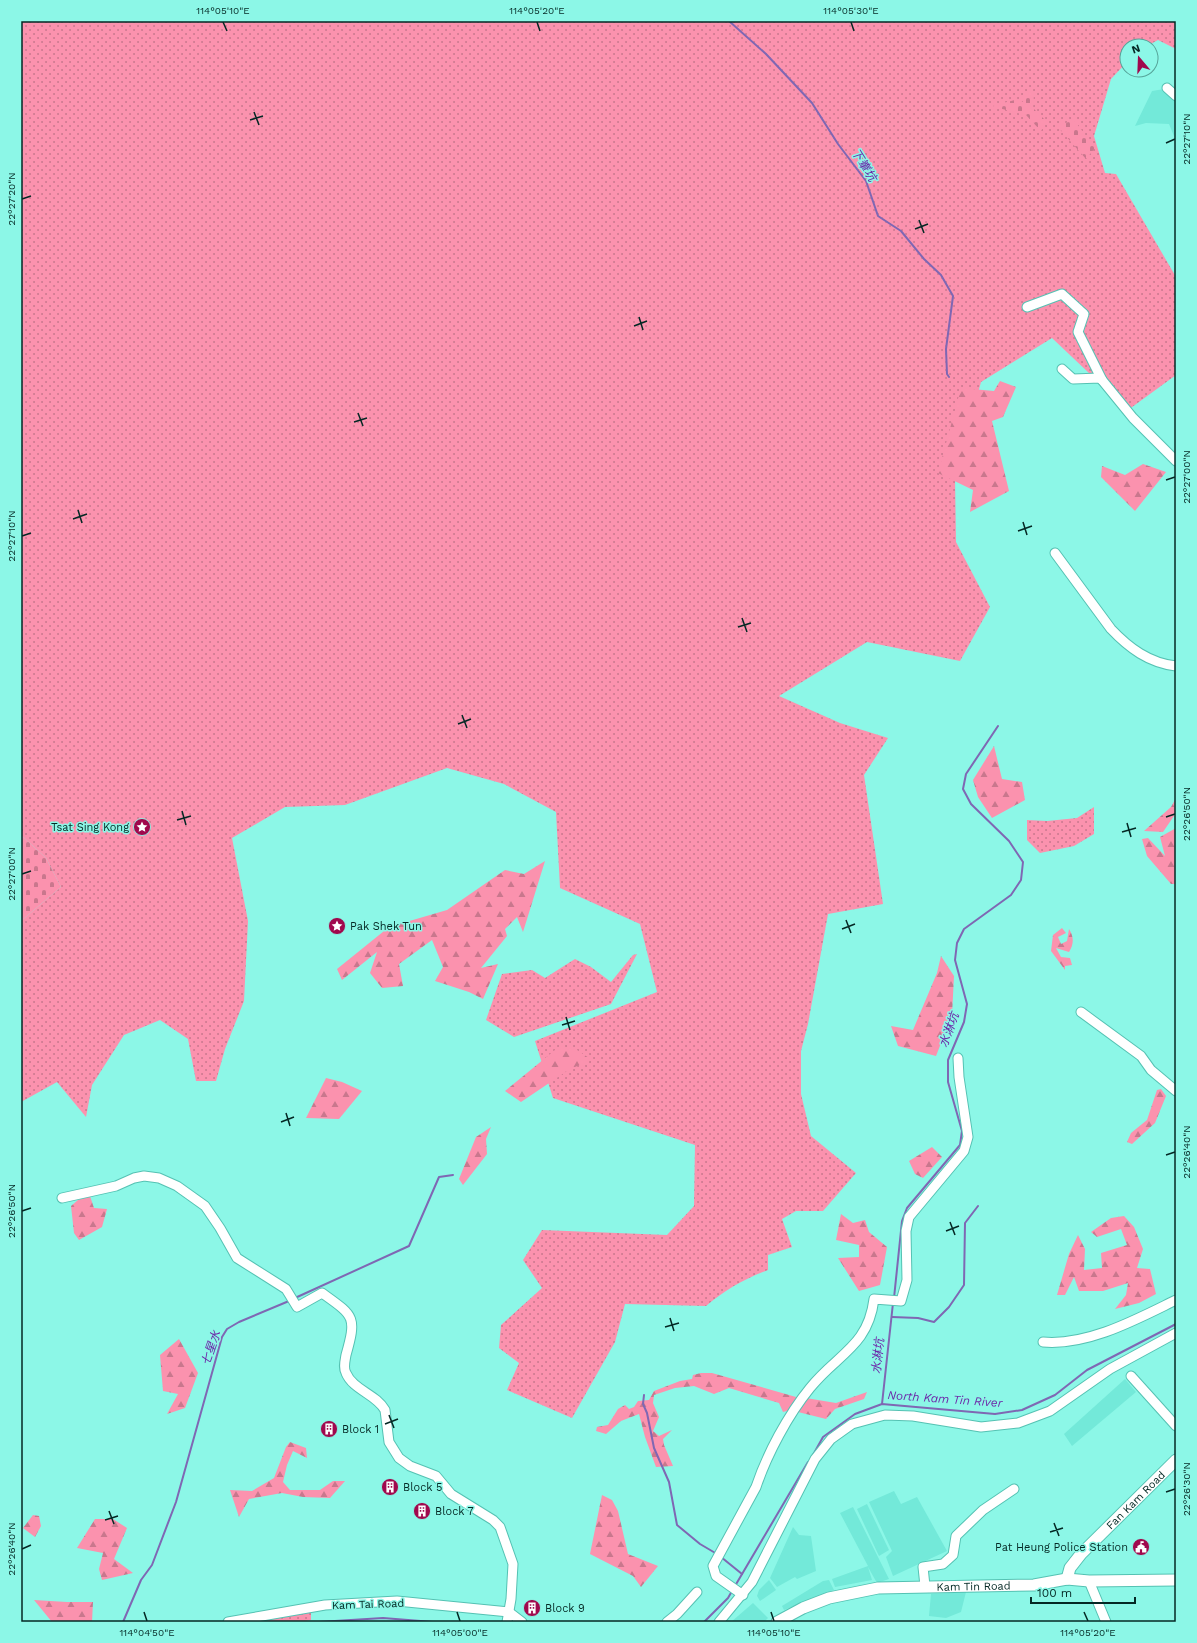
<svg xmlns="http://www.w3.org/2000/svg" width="1197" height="1643" font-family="'Work Sans','Noto Sans TC',sans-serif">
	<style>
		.built { fill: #73e9d9 }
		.grass { fill: url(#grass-dots) }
		.forest { fill: url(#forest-firs) }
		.cemetery { fill: url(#cemetery-stones) }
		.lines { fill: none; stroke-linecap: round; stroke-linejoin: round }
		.stream { stroke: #7f67b3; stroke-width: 2 }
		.minor-casing { stroke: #55c2b3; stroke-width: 11 }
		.major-casing { stroke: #55c2b3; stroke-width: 13 }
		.minor { stroke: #fff; stroke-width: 9 }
		.major { stroke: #fff; stroke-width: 11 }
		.ticks { fill: none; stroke: #042824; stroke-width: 1.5 }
		.labels { text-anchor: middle; stroke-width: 3; stroke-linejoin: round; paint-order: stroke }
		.poi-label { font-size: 11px; fill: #042824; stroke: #8cf7e7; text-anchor: start }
		.street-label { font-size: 11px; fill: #042824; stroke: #8cf7e7 }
		.water-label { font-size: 12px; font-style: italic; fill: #6c27a8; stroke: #8cf7e7 }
		.neatline { fill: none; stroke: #042824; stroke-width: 1.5 }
		.ticks-label { font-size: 10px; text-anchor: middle; fill: #042824 }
	</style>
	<defs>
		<pattern id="grass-dots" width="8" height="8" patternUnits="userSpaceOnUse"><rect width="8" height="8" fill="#fb92ae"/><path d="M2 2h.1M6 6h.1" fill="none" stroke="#c9778d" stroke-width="1.8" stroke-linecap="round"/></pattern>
		<pattern id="forest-firs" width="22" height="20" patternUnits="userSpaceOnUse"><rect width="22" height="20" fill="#fb92ae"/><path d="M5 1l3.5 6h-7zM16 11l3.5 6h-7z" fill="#c9778d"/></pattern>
		<pattern id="cemetery-stones" width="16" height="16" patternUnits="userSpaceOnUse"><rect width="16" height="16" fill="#fb92ae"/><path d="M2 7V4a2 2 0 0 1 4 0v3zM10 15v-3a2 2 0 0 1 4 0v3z" fill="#c9778d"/></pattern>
	</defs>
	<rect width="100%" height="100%" fill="#8cf7e7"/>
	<g class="built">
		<path d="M 1164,89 L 1176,99 L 1176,141 L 1169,124 L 1146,123 L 1135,126 L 1152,91 Z"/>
		<path d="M 1125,1379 L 1136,1392 L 1072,1446 L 1064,1434 Z"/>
		<path d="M 894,1491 L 901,1504 L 917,1497 L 947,1551 L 893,1576 L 886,1557 L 892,1551 L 869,1502 Z"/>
		<path d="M 867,1504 L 889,1550 L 879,1556 L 857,1509 Z"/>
		<path d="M 853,1507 L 889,1579 L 877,1583 L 868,1567 L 872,1580 L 835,1587 L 832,1579 L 868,1566 L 840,1513 Z"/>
		<path d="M 793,1527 L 799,1535 L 811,1536 L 816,1571 L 797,1579 L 795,1577 L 777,1587 L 770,1578 Z"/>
		<path d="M 769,1580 L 776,1590 L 760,1601 L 757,1596 L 759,1590 Z"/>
		<path d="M 829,1580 L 834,1590 L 784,1610 L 782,1606 L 823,1581 Z"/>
		<path d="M 966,1592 L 961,1612 L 946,1618 L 929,1616 L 931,1594 Z"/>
		<path d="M 753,1603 L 768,1618 L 764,1622 L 731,1622 Z"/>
	</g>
	<g class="grass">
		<path d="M 21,21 L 1176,21 L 1176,49 L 1158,40 L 1147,46 L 1127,46 L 1127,62 L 1111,79 L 1094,136 L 1105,173 L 1116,174 L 1176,277 L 1176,375 L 1128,410 L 1052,338 L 981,382 L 955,477 L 956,542 L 990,607 L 960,661 L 867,642 L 779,696 L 840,723 L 888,738 L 864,775 L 883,904 L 828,914 L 808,1024 L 801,1051 L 801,1094 L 811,1136 L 856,1173 L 823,1211 L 796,1211 L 782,1219 L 792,1247 L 768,1255 L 768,1270 C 744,1279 725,1290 706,1306 L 625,1304 L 615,1342 L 572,1418 L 507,1390 L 519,1363 L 499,1348 L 501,1325 L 542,1288 L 523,1260 L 542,1230 L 667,1235 L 694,1206 L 695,1145 L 553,1098 L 535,1041 L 657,992 L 640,924 L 560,888 L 556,812 L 504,784 L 447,768 L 345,805 L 285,807 L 232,838 L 248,921 L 244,1001 L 225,1049 L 216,1081 L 196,1081 L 188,1039 L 160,1020 L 124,1035 L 92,1085 L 86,1117 L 57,1082 L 21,1102 L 21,921 L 61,887 L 46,858 L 21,835 Z"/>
		<path d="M 1094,807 L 1094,834 L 1074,846 L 1040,853 L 1027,840 L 1027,820 L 1047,821 L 1077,818 Z"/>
		<path d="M 637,954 L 611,1004 L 514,1037 L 486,1020 L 502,974 L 532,970 L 545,978 L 575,959 L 591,967 L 611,982 L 633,955 Z"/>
		<path d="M 311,1612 L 311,1620 L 299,1622 L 258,1622 Z"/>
	</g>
	<g class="forest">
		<path d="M 1000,381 L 1016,387 L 1003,417 L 992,421 L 1009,491 L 970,512 L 973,490 L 938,473 L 961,388 L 994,391 Z"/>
		<path d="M 1143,464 L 1166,472 L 1135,511 L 1101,477 L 1102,466 L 1125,475 Z"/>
		<path d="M 994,746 L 1002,779 L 1022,782 L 1025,800 L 992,818 L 978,797 L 973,780 Z"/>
		<path d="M 1176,798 L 1176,813 L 1163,832 L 1144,831 L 1171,807 Z"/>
		<path d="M 1176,828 L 1176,884 L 1171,884 L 1147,856 L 1142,839 L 1148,838 L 1165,856 L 1160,837 Z"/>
		<path d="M 545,861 L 523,932 L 517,917 L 505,929 L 507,936 L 481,968 L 498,964 L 483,999 L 469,992 L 435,981 L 443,967 L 432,940 L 399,964 L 403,986 L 382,988 L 370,973 L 377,952 L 342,980 L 337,969 L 389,927 L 447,910 L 505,870 L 524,874 Z"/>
		<path d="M 1062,928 L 1066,933 L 1058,937 L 1061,944 L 1067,941 L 1069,929 C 1074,937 1074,944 1069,952 L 1056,948 L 1061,957 L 1070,958 L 1072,965 L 1065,966 L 1065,970 L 1051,951 L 1053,935 Z"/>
		<path d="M 941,956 L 954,976 L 952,1015 L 936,1056 L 898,1046 L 891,1026 L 913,1030 L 937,973 Z"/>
		<path d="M 571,1046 L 592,1060 L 570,1069 L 521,1102 L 505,1091 L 555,1050 Z"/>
		<path d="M 326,1078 L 342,1082 L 362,1091 L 339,1119 L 306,1118 Z"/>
		<path d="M 1161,1089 L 1166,1096 L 1155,1123 L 1132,1144 L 1127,1142 L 1131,1133 L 1147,1120 L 1157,1090 Z"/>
		<path d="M 491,1127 L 486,1139 L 487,1154 L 463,1185 L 459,1179 L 476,1137 Z"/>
		<path d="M 932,1147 L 942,1157 L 923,1178 L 915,1174 L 909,1161 Z"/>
		<path d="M 90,1196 L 94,1208 L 107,1209 L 102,1227 L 79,1240 L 74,1233 L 71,1206 L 78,1200 Z"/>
		<path d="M 841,1214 L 853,1223 L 865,1220 L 869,1232 L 887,1247 L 880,1285 L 859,1291 L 838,1258 L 859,1257 L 859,1245 L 836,1240 Z"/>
		<path d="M 1124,1216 L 1134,1227 L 1143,1249 L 1137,1268 L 1150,1269 L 1156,1294 L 1139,1303 L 1115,1309 L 1126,1295 L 1128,1283 L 1103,1291 L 1079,1291 L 1074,1277 L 1065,1295 L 1057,1295 L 1069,1254 L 1078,1235 L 1085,1249 L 1084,1270 L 1102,1268 L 1101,1253 L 1127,1245 L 1121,1229 L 1097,1237 L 1091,1232 L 1111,1218 Z"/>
		<path d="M 179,1339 L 198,1373 L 185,1408 L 167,1414 L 178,1394 L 163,1391 L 160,1355 Z"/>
		<path d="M 701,1373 L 712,1373 L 796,1397 L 799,1402 L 806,1398 L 836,1403 L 867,1392 L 864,1399 L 835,1409 L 826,1419 L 790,1410 L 783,1412 L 779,1403 L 729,1388 L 714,1394 L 694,1386 L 675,1388 L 654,1395 L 653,1403 L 659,1417 L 653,1431 L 659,1436 L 672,1430 L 663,1439 L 664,1445 L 673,1466 L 656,1467 L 645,1437 L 639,1414 L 621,1421 L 606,1434 L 596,1431 L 597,1427 L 608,1425 L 618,1409 L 625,1405 L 629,1409 L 634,1407 L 638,1401 L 649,1400 L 654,1391 L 680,1381 L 692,1379 L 693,1375 Z"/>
		<path d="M 290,1442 L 306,1448 L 307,1458 L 293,1451 L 287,1465 L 283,1482 L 290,1490 L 320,1490 L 333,1481 L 345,1481 L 330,1498 L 303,1497 L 282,1493 L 249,1499 L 239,1517 L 230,1490 L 252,1491 L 274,1478 L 286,1447 Z"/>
		<path d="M 602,1495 L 612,1500 L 618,1511 L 628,1554 L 658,1566 L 641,1587 L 633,1576 L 590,1554 Z"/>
		<path d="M 33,1515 L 39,1516 L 41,1526 L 35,1537 L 23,1528 Z"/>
		<path d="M 95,1519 L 113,1519 L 127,1528 L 114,1559 L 133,1573 L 102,1580 L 99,1569 L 103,1553 L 77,1548 Z"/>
		<path d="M 34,1600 L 67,1602 L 93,1602 L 92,1622 L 52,1622 Z"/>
	</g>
	<g class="cemetery">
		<path d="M 1025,92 L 1034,92 L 1033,108 L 1046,121 L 1041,131 L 1026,115 L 991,106 L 1019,99 L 1024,103 Z"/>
		<path d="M 1074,120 L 1095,148 L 1086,159 L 1057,126 Z"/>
		<path d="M 21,835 L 46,858 L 61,887 L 21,921 Z"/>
	</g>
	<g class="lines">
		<g class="stream">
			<path d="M 729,21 L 766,54 L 812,103 L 838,144 L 866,181 L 878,216 L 901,231 L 924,259 L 941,275 L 953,296 L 946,349 L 947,374 L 949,377"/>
			<path d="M 295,1298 L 409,1246 L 439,1177 L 453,1175"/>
			<path d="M 894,1298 L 902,1221 L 907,1208 L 960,1145 L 962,1131 L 948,1082 L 948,1060 L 964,1022 L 967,1004 L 955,960 L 957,943 L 964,929 L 1011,895 L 1021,880 L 1023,862 L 1009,841 L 971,804 L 963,789 L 966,774 L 998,726"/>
			<path d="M 892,1317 L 918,1318 L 934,1322 L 949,1307 L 964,1285 L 965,1223 L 978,1206"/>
			<path d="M 644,1395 L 643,1404 L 647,1413 L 654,1448 L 669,1482 L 677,1525 L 700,1544 L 717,1554"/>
			<path d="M 882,1404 L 893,1303"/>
			<path d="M 813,1455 L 823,1437 L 855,1414 L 882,1404 L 995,1414 L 1022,1410 L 1055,1395 L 1087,1370 L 1176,1324"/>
			<path d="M 721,1557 L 742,1574"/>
			<path d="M 735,1586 L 808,1462"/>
			<path d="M 123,1622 L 141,1580 L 152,1565 L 176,1502 L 222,1337 L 227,1329 L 239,1322 L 289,1301"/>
			<path d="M 319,1622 L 383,1618 L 433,1622"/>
			<path d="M 704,1622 L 728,1598 L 732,1591"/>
		</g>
		<g class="minor-casing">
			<g id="minor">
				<path d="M 1167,88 L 1176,96"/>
				<path d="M 1027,307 L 1062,294 L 1084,314 L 1078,332 L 1102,380"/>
				<path d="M 1062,369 L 1073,379 L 1100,378 L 1102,380 L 1133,418 L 1176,461"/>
				<path d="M 1055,553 L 1111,629 C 1129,648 1149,663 1176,666"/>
				<path d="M 1081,1012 L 1141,1056 L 1151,1070 L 1176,1091"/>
				<path d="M 62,1198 L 116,1186 L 134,1178 L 144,1176 L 159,1178 L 177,1186 L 205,1206 L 220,1228 L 237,1258 L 286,1289 L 297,1307 L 322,1293 C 354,1316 357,1316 346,1355 C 345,1361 343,1368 346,1373 C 353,1390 376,1394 385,1410 L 389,1442 L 399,1458 L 410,1466 L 436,1476 L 451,1494 L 493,1520 L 500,1527 L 513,1564 L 511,1599 L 507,1622"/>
				<path d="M 1043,1342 C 1088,1346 1137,1319 1176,1300"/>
				<path d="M 1131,1376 L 1176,1426"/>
				<path d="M 1089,1581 L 1106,1622"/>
				<path d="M 925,1586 L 923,1567 L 943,1564 L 953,1555 L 956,1536 L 983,1510 L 1014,1489"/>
				<path d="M 743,1595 L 716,1576 L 713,1566 L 756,1487 C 767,1454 788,1415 810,1388 C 837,1354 868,1347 874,1299 L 901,1301 L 907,1280 L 906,1231 L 909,1217 L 964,1151 L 968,1137 L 959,1077 L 958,1058"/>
				<path d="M 509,1612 L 522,1622"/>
				<path d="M 228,1622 L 325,1605 L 397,1601 L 509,1612"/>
				<path d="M 667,1622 L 677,1614 L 697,1592"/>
				<path d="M 719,1622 L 752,1582 L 815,1459 L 831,1439 L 852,1424 L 885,1415 L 913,1416 L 981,1427 L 1018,1423 L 1050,1411 L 1110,1369 L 1176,1333"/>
			</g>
		</g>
		<g class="major-casing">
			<g id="major">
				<path id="s1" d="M 1067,1579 L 1070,1568 L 1081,1554 L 1176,1460"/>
				<path id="s2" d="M 777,1622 L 803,1608 L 829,1598 L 878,1588 L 1034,1585 L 1067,1579 L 1089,1581 L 1176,1580"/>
			</g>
		</g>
		<use href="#minor" class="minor"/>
		<use href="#major" class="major"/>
	</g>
	<path class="ticks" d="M 223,22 L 227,31M 537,22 L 540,31M 851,22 L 854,31M 254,112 L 259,125M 250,120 L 263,116M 1166,143 L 1175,139M 22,199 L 31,196M 919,220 L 924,233M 915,229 L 928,224M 639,317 L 643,330M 634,326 L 647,321M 358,413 L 363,426M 354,422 L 367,418M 1166,480 L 1175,477M 78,510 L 82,523M 73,519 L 87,514M 1023,522 L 1027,535M 1018,531 L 1032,526M 22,536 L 31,533M 742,618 L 747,632M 738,627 L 751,623M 462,715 L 467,728M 458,724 L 471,719M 182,811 L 186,825M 1166,817 L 1175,814M 177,820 L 191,816M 1127,823 L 1131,837M 1122,832 L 1136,828M 22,874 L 31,871M 846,920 L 851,933M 842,929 L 855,924M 566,1017 L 570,1030M 562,1025 L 575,1021M 286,1113 L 290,1126M 281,1122 L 294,1117M 1166,1155 L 1175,1152M 22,1211 L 31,1208M 950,1222 L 955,1235M 946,1231 L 959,1226M 670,1318 L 674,1331M 665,1327 L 679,1323M 389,1415 L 394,1428M 385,1424 L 398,1419M 1166,1492 L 1175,1489M 109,1511 L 114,1524M 105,1520 L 118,1516M 1054,1523 L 1059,1536M 1050,1532 L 1063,1528M 22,1549 L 31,1545M 144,1612 L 147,1621M 457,1612 L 460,1621M 771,1612 L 774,1621M 1084,1612 L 1088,1621"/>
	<defs>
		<g id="sight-disc" transform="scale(0.9)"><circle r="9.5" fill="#a0084d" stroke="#8cf7e7"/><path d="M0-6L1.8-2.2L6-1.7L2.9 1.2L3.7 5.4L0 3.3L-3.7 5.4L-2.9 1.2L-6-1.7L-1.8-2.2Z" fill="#fff"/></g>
		<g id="building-disc" transform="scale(0.9)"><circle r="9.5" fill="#a0084d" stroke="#8cf7e7"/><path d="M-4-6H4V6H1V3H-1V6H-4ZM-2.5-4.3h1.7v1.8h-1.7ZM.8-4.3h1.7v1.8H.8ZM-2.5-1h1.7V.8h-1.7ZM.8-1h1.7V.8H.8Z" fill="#fff"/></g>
		<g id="civic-disc" transform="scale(0.9)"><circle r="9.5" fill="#a0084d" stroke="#8cf7e7"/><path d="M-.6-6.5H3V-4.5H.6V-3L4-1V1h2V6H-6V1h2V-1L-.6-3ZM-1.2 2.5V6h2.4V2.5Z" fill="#fff"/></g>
	</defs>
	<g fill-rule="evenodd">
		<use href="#sight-disc" x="142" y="827"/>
		<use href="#sight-disc" x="337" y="926"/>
		<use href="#building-disc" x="329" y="1429"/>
		<use href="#building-disc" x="390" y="1487"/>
		<use href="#building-disc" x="422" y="1511"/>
		<use href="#civic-disc" x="1141" y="1547"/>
		<use href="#building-disc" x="532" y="1608"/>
	</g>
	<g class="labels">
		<g class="poi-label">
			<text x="129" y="831" text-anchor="end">Tsat Sing Kong</text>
			<text x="350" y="930">Pak Shek Tun</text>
			<text x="342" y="1433">Block 1</text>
			<text x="403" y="1491">Block 5</text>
			<text x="435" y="1515">Block 7</text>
			<text x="1128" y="1551" text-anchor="end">Pat Heung Police Station</text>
			<text x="545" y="1612">Block 9</text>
		</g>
		<g class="street-label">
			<text dy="4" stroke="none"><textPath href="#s1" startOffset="106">Fan Kam Road</textPath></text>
			<text dy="4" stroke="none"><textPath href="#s2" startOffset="203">Kam Tin Road</textPath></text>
			<text transform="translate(368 1604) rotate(-2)" y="4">Kam Tai Road</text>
		</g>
		<g class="water-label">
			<text transform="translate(864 165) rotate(58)" y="4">下輋坑</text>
			<text transform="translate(949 1030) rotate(-70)" y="4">水淋坑</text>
			<text transform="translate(211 1348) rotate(-71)" y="4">七星水</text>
			<text transform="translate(878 1356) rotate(-84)" y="4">水淋坑</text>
			<text transform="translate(945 1399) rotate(4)" y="4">North Kam Tin River</text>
		</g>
	</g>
	<rect width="1197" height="1643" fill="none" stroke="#8cf7e7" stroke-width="44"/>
	<g transform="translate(1139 58) rotate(341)"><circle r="19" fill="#8cf7e7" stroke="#56a499"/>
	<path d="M0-3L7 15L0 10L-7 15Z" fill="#a0084d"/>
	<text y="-6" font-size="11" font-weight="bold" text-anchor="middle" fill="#042824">N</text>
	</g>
	<path d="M1031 1597v6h104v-6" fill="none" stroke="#042824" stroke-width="2"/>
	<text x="1037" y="1597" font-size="12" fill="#042824" stroke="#8cf7e7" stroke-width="3" paint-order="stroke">100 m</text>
	<rect x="22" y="22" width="1153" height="1599" class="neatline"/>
	<g class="ticks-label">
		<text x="223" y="14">114°05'10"E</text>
		<text x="537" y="14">114°05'20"E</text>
		<text x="851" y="14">114°05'30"E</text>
		<text transform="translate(1186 139) rotate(-90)" y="4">22°27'10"N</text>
		<text transform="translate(11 199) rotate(-90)" y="4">22°27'20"N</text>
		<text transform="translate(1186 477) rotate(-90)" y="4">22°27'00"N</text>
		<text transform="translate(11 536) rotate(-90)" y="4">22°27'10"N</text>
		<text transform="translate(1186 814) rotate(-90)" y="4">22°26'50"N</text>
		<text transform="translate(11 874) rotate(-90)" y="4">22°27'00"N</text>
		<text transform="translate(1186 1152) rotate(-90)" y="4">22°26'40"N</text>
		<text transform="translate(11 1211) rotate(-90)" y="4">22°26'50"N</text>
		<text transform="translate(1186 1489) rotate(-90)" y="4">22°26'30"N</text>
		<text transform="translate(11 1549) rotate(-90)" y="4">22°26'40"N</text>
		<text x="147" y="1636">114°04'50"E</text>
		<text x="460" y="1636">114°05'00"E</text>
		<text x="774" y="1636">114°05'10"E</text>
		<text x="1088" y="1636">114°05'20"E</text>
	</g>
</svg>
